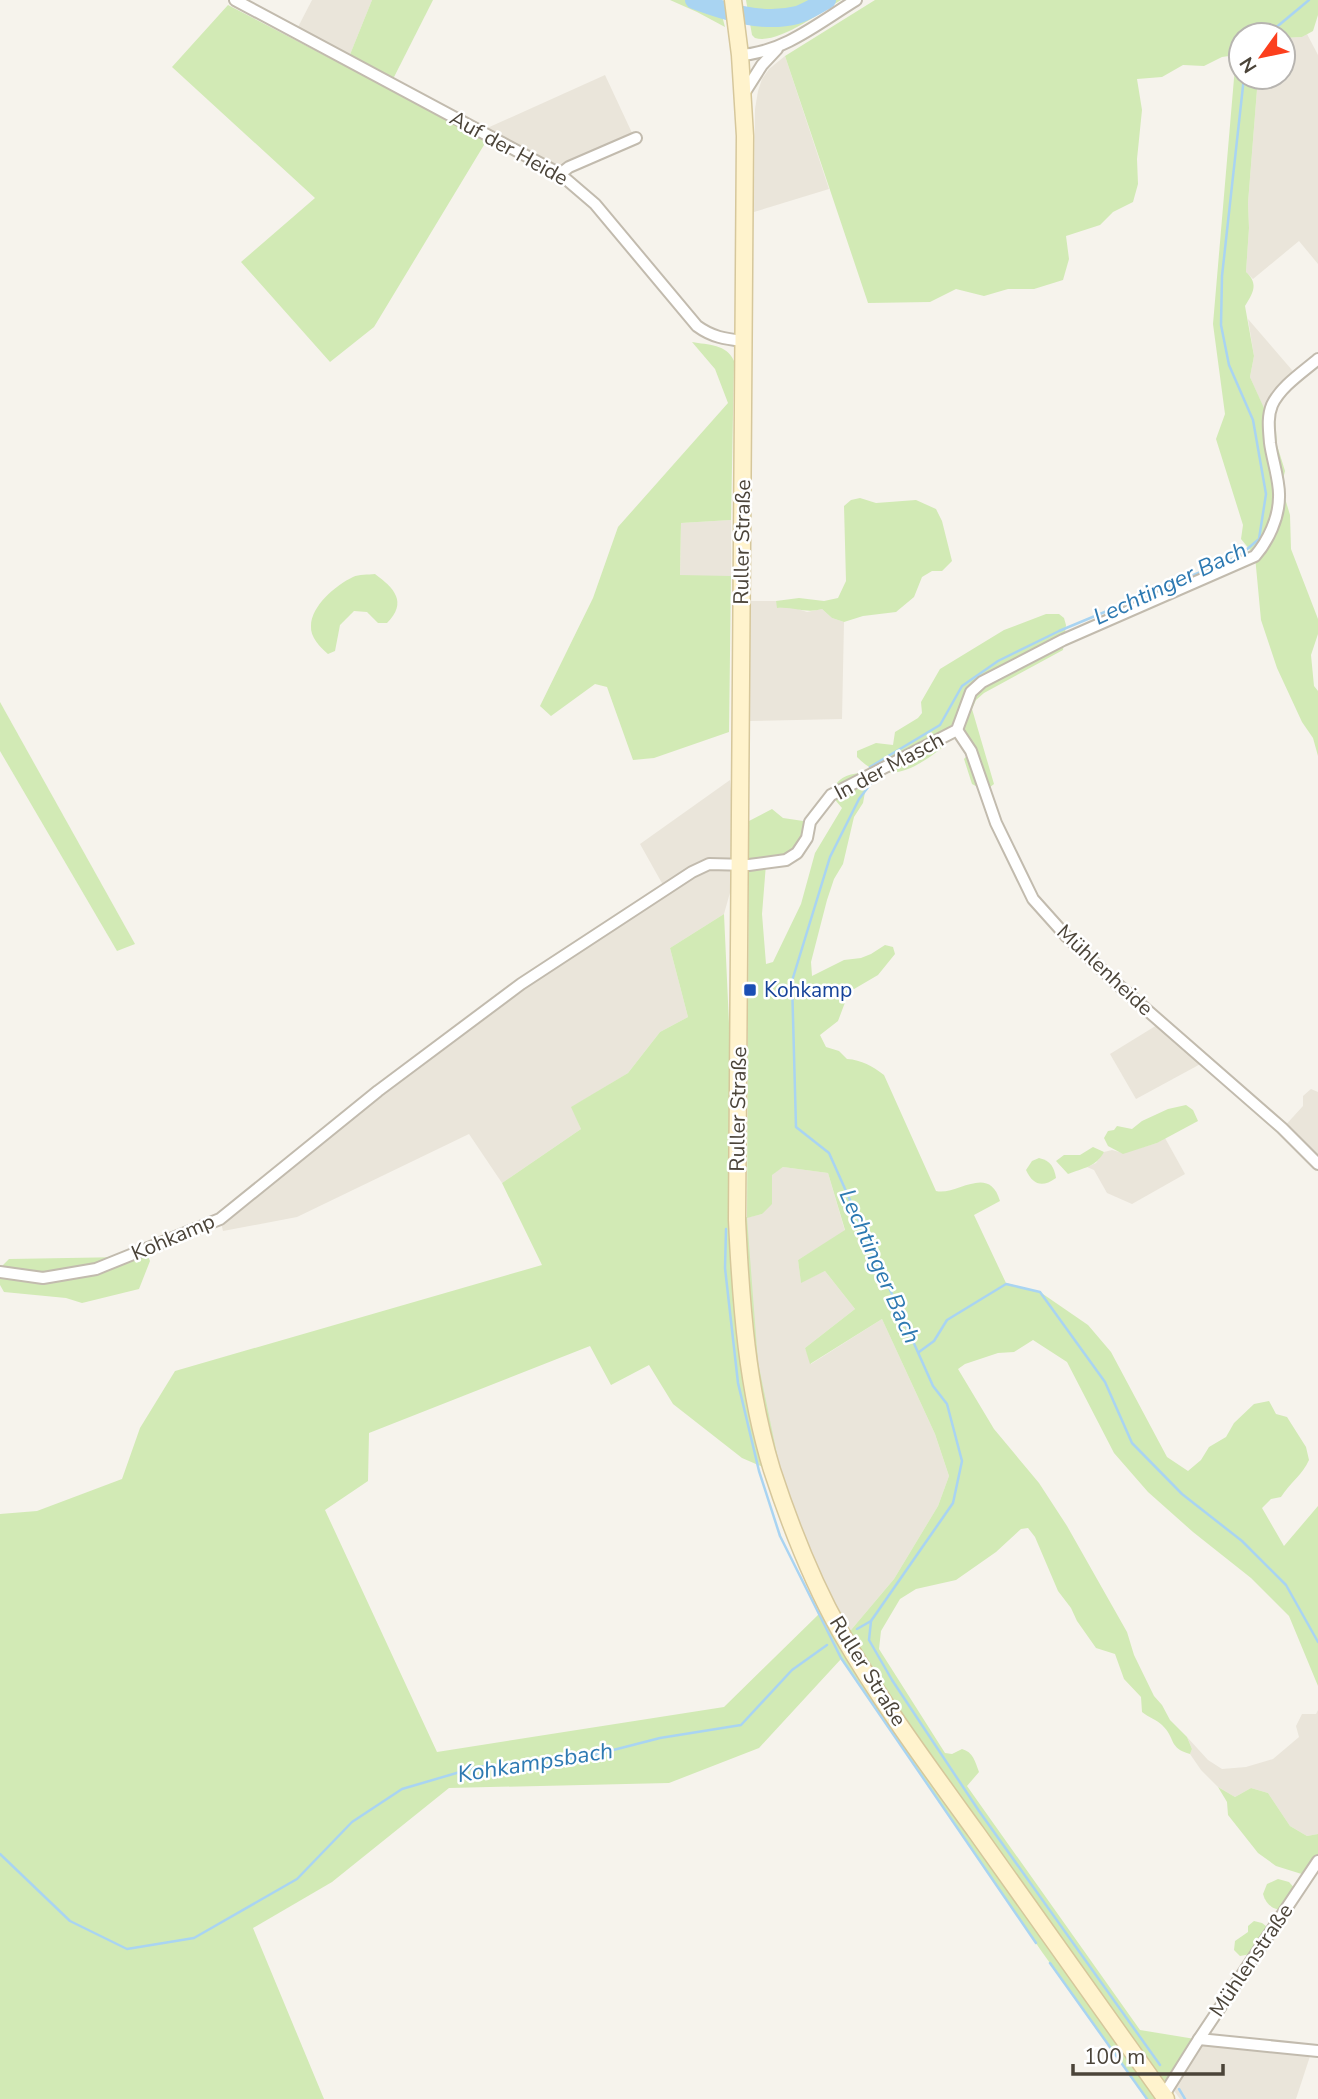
<svg xmlns="http://www.w3.org/2000/svg" width="1318" height="2099" font-family="'Nunito Sans',sans-serif">
	<style>
		.residential { fill: #eae5da }
		.green { fill: #d2eab5; fill-rule: evenodd }
		.lines { fill: none; stroke-linecap: round; stroke-linejoin: round }
		.stream { stroke: #a9d4f2; stroke-width: 2.5 }
		.river { stroke: #a9d4f2; stroke-width: 18 }
		.street-casing { stroke: #c2bbae; stroke-width: 14 }
		.secondary-casing { stroke: #d6c79b; stroke-width: 19 }
		.street { stroke: #fff; stroke-width: 10 }
		.secondary { stroke: #fff3cd; stroke-width: 16 }
		.transit-dot { fill: #1a4fb4; stroke: #fff; stroke-width: 2.5 }
		.labels { text-anchor: middle; stroke-width: 5; stroke-linejoin: round; paint-order: stroke }
		.street-label { font-size: 21px; fill: #4b4439; stroke: #fff }
		.transit-label { font-size: 21px; fill: #164399; stroke: #fff; text-anchor: start }
		.water-label { font-size: 23px; font-style: italic; fill: #2e7ab2; stroke: #fff }
	</style>
	<rect width="100%" height="100%" fill="#f6f3ec"/>
	<g class="residential">
		<path d="M 312,0 L 372,0 L 349,57 L 297,29 Z"/>
		<path d="M 1307,34 L 1318,55 L 1318,264 L 1299,241 L 1253,279 L 1246,272 L 1249,228 L 1248,203 L 1258,77 L 1283,77 L 1283,38 L 1302,37 Z"/>
		<path d="M 785,56 L 829,189 L 754,212 L 755,109 L 758,91 L 762,79 L 769,69 Z"/>
		<path d="M 605,75 L 633,135 L 557,167 L 485,129 Z"/>
		<path d="M 1248,319 L 1298,377 L 1283,390 L 1268,418 L 1250,377 L 1254,356 Z"/>
		<path d="M 731,520 L 731,576 L 680,576 L 681,523 Z"/>
		<path d="M 750,601 L 776,601 L 778,608 L 789,606 L 807,612 L 822,609 L 832,618 L 844,622 L 842,719 L 750,721 Z"/>
		<path d="M 730,780 L 738,864 L 724,914 L 670,948 L 688,1017 L 660,1032 L 628,1073 L 572,1107 L 581,1129 L 502,1183 L 469,1134 L 297,1217 L 223,1231 L 220,1219 L 378,1091 L 663,885 L 640,844 Z"/>
		<path d="M 1162,1022 L 1206,1061 L 1136,1099 L 1110,1054 Z"/>
		<path d="M 1311,1089 L 1318,1092 L 1318,1164 L 1283,1128 L 1303,1106 L 1303,1096 Z"/>
		<path d="M 1165,1138 L 1185,1174 L 1132,1204 L 1107,1193 L 1094,1170 L 1087,1167 L 1096,1163 L 1104,1152 L 1112,1150 L 1123,1153 L 1157,1143 Z"/>
		<path d="M 783,1167 L 828,1173 L 845,1231 L 798,1260 L 801,1282 L 825,1271 L 855,1309 L 805,1348 L 811,1364 L 882,1319 L 935,1434 L 949,1476 L 938,1506 L 894,1579 L 851,1630 L 840,1630 L 772,1471 L 737,1220 L 762,1214 L 772,1174 Z"/>
		<path d="M 1318,1710 L 1318,1834 L 1307,1836 L 1290,1826 L 1268,1793 L 1251,1788 L 1235,1797 L 1218,1787 L 1201,1770 L 1190,1754 L 1192,1749 L 1187,1737 L 1208,1760 L 1222,1769 L 1246,1767 L 1273,1759 L 1299,1737 L 1296,1726 L 1302,1714 L 1316,1714 Z"/>
		<path d="M 1200,2041 L 1312,2050 L 1296,2099 L 1180,2099 L 1175,2092 L 1176,2082 Z"/>
	</g>
	<g class="green">
		<path d="M 372,0 L 433,0 L 392,81 L 349,57 Z"/>
		<path d="M 670,0 L 718,0 L 725,27 L 697,12 Z"/>
		<path d="M 746,0 L 841,0 C 821,12 777,45 755,38 L 752,35 Z"/>
		<path d="M 875,0 L 1318,0 L 1318,15 L 1313,31 L 1302,37 L 1283,38 L 1283,35 L 1241,35 L 1241,77 L 1258,77 L 1248,203 L 1249,228 L 1246,272 C 1259,284 1253,293 1245,306 L 1254,356 L 1250,377 L 1268,417 L 1283,390 L 1275,416 L 1277,445 L 1285,471 L 1283,479 L 1284,495 L 1290,515 L 1291,549 L 1318,619 L 1318,634 L 1311,655 L 1314,686 L 1318,691 L 1318,756 L 1313,738 L 1302,722 L 1277,668 L 1261,620 L 1255,556 L 1241,539 L 1243,525 L 1216,439 L 1225,414 L 1213,324 L 1236,55 L 1222,57 L 1204,66 L 1183,65 L 1162,77 L 1137,79 L 1142,110 L 1137,159 L 1138,184 L 1133,202 L 1113,212 L 1100,225 L 1066,236 L 1069,259 L 1063,280 L 1034,289 L 1008,289 L 984,296 L 956,289 L 930,302 L 868,303 L 785,56 Z"/>
		<path d="M 228,5 L 487,140 L 374,327 L 330,362 L 241,262 L 315,198 L 172,67 Z"/>
		<path d="M 692,342 C 708,345 727,344 734,361 L 731,520 L 681,523 L 680,575 L 731,576 L 729,732 L 654,758 L 633,760 L 607,687 L 595,684 L 551,716 L 540,706 L 593,598 L 618,527 L 728,403 L 715,369 Z"/>
		<path d="M 860,498 L 876,503 L 916,500 L 936,509 L 942,521 L 952,561 L 942,571 L 932,571 L 922,577 L 914,597 L 896,612 L 863,616 L 844,622 L 832,618 L 822,609 C 805,614 794,606 777,608 L 776,601 L 799,598 L 824,601 L 838,598 L 846,581 L 844,506 L 851,500 Z"/>
		<path d="M 375,574 C 394,588 408,602 387,623 L 378,623 L 367,612 L 354,611 L 340,625 L 335,651 L 328,654 C 320,647 310,637 311,626 C 311,606 336,585 353,577 C 359,574 368,575 375,574 Z"/>
		<path d="M 1046,614 L 1059,614 L 1064,618 L 1066,625 L 1063,650 L 984,693 L 976,700 L 972,709 L 994,784 L 985,791 L 972,784 L 964,759 L 971,751 L 957,730 L 943,737 L 943,747 C 915,769 886,787 857,757 L 857,751 L 876,743 L 893,745 L 895,732 L 918,718 L 922,713 L 921,702 L 940,669 L 1004,630 Z"/>
		<path d="M 0,702 L 135,944 L 117,951 L 0,751 Z"/>
		<path d="M 859,773 L 862,774 L 866,787 L 863,803 L 854,817 L 843,864 L 834,879 L 827,900 L 811,962 L 812,976 L 844,960 L 861,958 L 871,954 L 885,945 L 893,947 L 895,954 L 878,975 L 849,992 L 838,1021 L 820,1035 L 826,1047 L 839,1051 L 847,1059 C 862,1060 872,1066 884,1075 L 936,1191 C 957,1196 989,1163 1000,1201 L 974,1215 L 1006,1283 L 1040,1292 L 1088,1325 L 1111,1352 L 1167,1457 L 1188,1471 L 1201,1460 L 1209,1447 L 1226,1437 L 1234,1423 L 1254,1404 L 1269,1401 L 1276,1414 L 1287,1417 L 1306,1447 L 1309,1460 C 1303,1474 1290,1483 1281,1497 L 1271,1499 L 1262,1508 L 1284,1546 L 1318,1506 L 1318,1686 L 1289,1616 L 1251,1578 L 1193,1532 L 1148,1492 L 1114,1453 L 1067,1362 L 1033,1340 L 1014,1352 L 998,1353 L 965,1364 L 958,1369 L 994,1429 L 1039,1483 L 1067,1526 L 1127,1632 L 1134,1655 L 1154,1696 L 1162,1705 L 1170,1720 L 1187,1737 L 1192,1749 L 1190,1754 C 1168,1748 1176,1738 1162,1725 C 1157,1720 1148,1717 1142,1712 L 1141,1697 L 1124,1679 L 1115,1654 L 1096,1648 L 1077,1621 L 1071,1608 L 1058,1591 L 1035,1537 L 1028,1528 L 1021,1529 L 996,1552 L 956,1580 L 916,1589 L 900,1599 L 881,1631 L 879,1649 L 945,1753 L 952,1754 L 962,1749 C 973,1752 975,1761 979,1772 L 967,1786 L 1140,2030 L 1195,2039 C 1182,2060 1167,2078 1154,2099 L 1148,2099 L 1042,1952 L 841,1659 L 759,1748 L 669,1783 L 449,1788 L 332,1882 L 253,1928 L 324,2099 L 0,2099 L 0,1514 L 37,1511 L 122,1479 L 140,1428 L 175,1371 L 542,1265 L 502,1183 L 581,1129 L 571,1107 L 628,1073 L 660,1032 L 688,1017 L 670,948 L 724,914 L 738,1220 L 747,1217 L 749,821 L 772,809 L 783,818 L 810,822 L 797,853 L 766,864 L 762,914 L 766,964 L 773,962 L 801,904 L 815,853 L 842,808 L 831,795 C 836,780 843,775 859,773 ZM 783,1167 L 828,1173 L 845,1230 L 798,1260 L 801,1283 L 825,1271 L 855,1309 L 805,1348 L 810,1364 L 882,1319 L 935,1434 L 949,1476 L 938,1506 L 894,1579 L 851,1630 L 840,1630 L 828,1608 L 819,1614 L 724,1707 L 437,1752 L 325,1510 L 368,1481 L 369,1433 L 590,1346 L 611,1385 L 649,1365 L 673,1404 L 742,1458 L 772,1471 L 778,1459 L 758,1362 L 747,1218 L 762,1214 L 772,1204 L 772,1175 Z"/>
		<path d="M 1186,1105 L 1193,1110 L 1198,1121 L 1157,1143 L 1123,1154 L 1108,1146 L 1104,1138 L 1108,1131 L 1114,1130 L 1117,1126 L 1132,1129 L 1142,1121 L 1168,1109 Z"/>
		<path d="M 1093,1147 L 1104,1152 C 1096,1167 1083,1168 1068,1174 L 1056,1161 L 1064,1155 L 1080,1155 Z"/>
		<path d="M 1039,1158 C 1051,1161 1054,1167 1056,1178 C 1042,1188 1033,1185 1026,1170 L 1032,1161 Z"/>
		<path d="M 145,1249 L 150,1261 L 139,1289 L 82,1303 L 66,1298 L 4,1292 L 0,1285 L 0,1268 L 9,1259 L 126,1257 Z"/>
		<path d="M 1218,1787 L 1235,1797 L 1251,1788 L 1268,1793 L 1290,1826 L 1307,1836 L 1318,1834 L 1318,1861 L 1308,1876 L 1276,1866 L 1258,1853 L 1228,1815 L 1227,1802 Z"/>
		<path d="M 1278,1879 L 1289,1882 L 1297,1891 L 1285,1910 C 1273,1910 1266,1905 1263,1894 L 1267,1884 Z"/>
		<path d="M 1254,1921 L 1262,1923 L 1271,1930 L 1256,1953 L 1240,1956 L 1234,1950 L 1235,1941 L 1248,1932 L 1248,1926 Z"/>
	</g>
	<g class="lines">
		<g class="stream">
			<path d="M 1267,35 L 1309,0"/>
			<path d="M 870,767 L 940,725 L 962,686 L 998,661 L 1059,631 L 1239,556 L 1259,539 L 1266,494 L 1253,420 L 1229,365 L 1221,325 L 1222,276 L 1244,77"/>
			<path d="M 726,1229 L 725,1268 L 738,1383 L 759,1471 L 780,1536 L 841,1658 L 1036,1943"/>
			<path d="M 919,1352 L 934,1341 L 947,1320 L 1006,1284 L 1040,1292 L 1105,1382 L 1132,1443 L 1182,1494 L 1242,1541 L 1286,1585 L 1318,1642"/>
			<path d="M 871,1621 L 869,1640 L 892,1680 L 979,1811 L 1160,2065"/>
			<path d="M 857,1629 L 871,1621 L 953,1503 L 962,1461 L 947,1404 L 933,1386 L 829,1153 L 796,1127 L 792,981 L 830,857 L 859,799 L 872,782"/>
			<path d="M 0,1854 L 70,1921 L 127,1949 L 194,1938 L 297,1879 L 352,1822 L 402,1789 L 477,1767 L 590,1756 L 660,1738 L 741,1725 L 792,1670 L 827,1645"/>
			<path d="M 1050,1963 L 1147,2099"/>
			<path d="M 1179,2089 L 1185,2099"/>
		</g>
		<path class="river" d="M 694,0 C 727,12 762,24 797,15 C 807,12 817,5 827,0"/>
		<g class="street-casing">
			<g id="street">
				<path d="M 235,0 L 560,174 L 595,204 L 697,326 C 712,337 725,339 743,341"/>
				<path d="M 740,55 C 783,53 820,22 856,0"/>
				<path d="M 743,95 L 762,65 L 777,49"/>
				<path d="M 560,174 L 569,167 L 636,138"/>
				<path d="M 957,730 L 971,751 L 996,823 L 1033,899 L 1067,937 L 1116,983 L 1282,1128 L 1318,1164"/>
				<path d="M 0,1272 L 43,1278 L 96,1269 L 220,1219 L 378,1091 L 521,984 L 692,872 L 709,864 L 749,865 L 786,860 L 797,853 L 807,838 L 810,822 L 831,795 L 957,730 L 971,692 L 982,682 L 1063,640 L 1255,556 C 1268,541 1279,518 1279,497 C 1280,481 1272,459 1270,443 C 1269,430 1267,417 1272,405 C 1281,386 1303,372 1318,359"/>
				<path d="M 1199,2039 L 1318,2051"/>
				<path d="M 1162,2098 L 1199,2039 L 1318,1861"/>
			</g>
		</g>
		<g class="secondary-casing">
			<path id="secondary" d="M 733,0 L 740,55 L 745,136 L 737,1220 C 741,1304 747,1389 772,1470 C 790,1525 812,1581 840,1631 C 880,1701 929,1767 976,1832 C 1039,1921 1102,2010 1166,2099"/>
		</g>
		<use href="#street" class="street"/>
		<use href="#secondary" class="secondary"/>
	</g>
	<rect class="transit-dot" x="743" y="983" width="14" height="14" rx="3.5"/>
	<g class="labels">
		<g class="street-label">
			<text transform="translate(509 148) rotate(29)" y="7">Auf der Heide</text>
			<text transform="translate(742 542) rotate(-89)" y="7">Ruller Straße</text>
			<text transform="translate(889 766) rotate(-28)" y="7">In der Masch</text>
			<text transform="translate(1105 970) rotate(43)" y="7">Mühlenheide</text>
			<text transform="translate(738 1109) rotate(-89)" y="7">Ruller Straße</text>
			<text transform="translate(173 1237) rotate(-23)" y="7">Kohkamp</text>
			<text transform="translate(868 1671) rotate(58)" y="7">Ruller Straße</text>
			<text transform="translate(1251 1960) rotate(-56)" y="7">Mühlenstraße</text>
		</g>
		<g class="transit-label">
			<text x="764" y="997">Kohkamp</text>
		</g>
		<g class="water-label">
			<text transform="translate(1170 583) rotate(-25)" y="8">Lechtinger Bach</text>
			<text transform="translate(880 1266) rotate(66)" y="8">Lechtinger Bach</text>
			<text transform="translate(535 1762) rotate(-9)" y="8">Kohkampsbach</text>
		</g>
	</g>
	<g transform="translate(1262 56) rotate(237)"><circle r="33" fill="#ffffff" stroke="#b7b4b0" stroke-width="2"/>
	<path d="M0-5L12 26L0 18L-12 26Z" fill="#fc3f1d"/>
	<text y="-10" font-size="19" font-weight="bold" text-anchor="middle" fill="#4b4439">N</text>
	</g>
	<path d="M1073 2064v10h150v-10" fill="none" stroke="#4b4439" stroke-width="3.5"/>
	<text x="1084" y="2064" font-size="21" fill="#4b4439" stroke="#ffffff" stroke-width="5" paint-order="stroke">100 m</text>
</svg>
